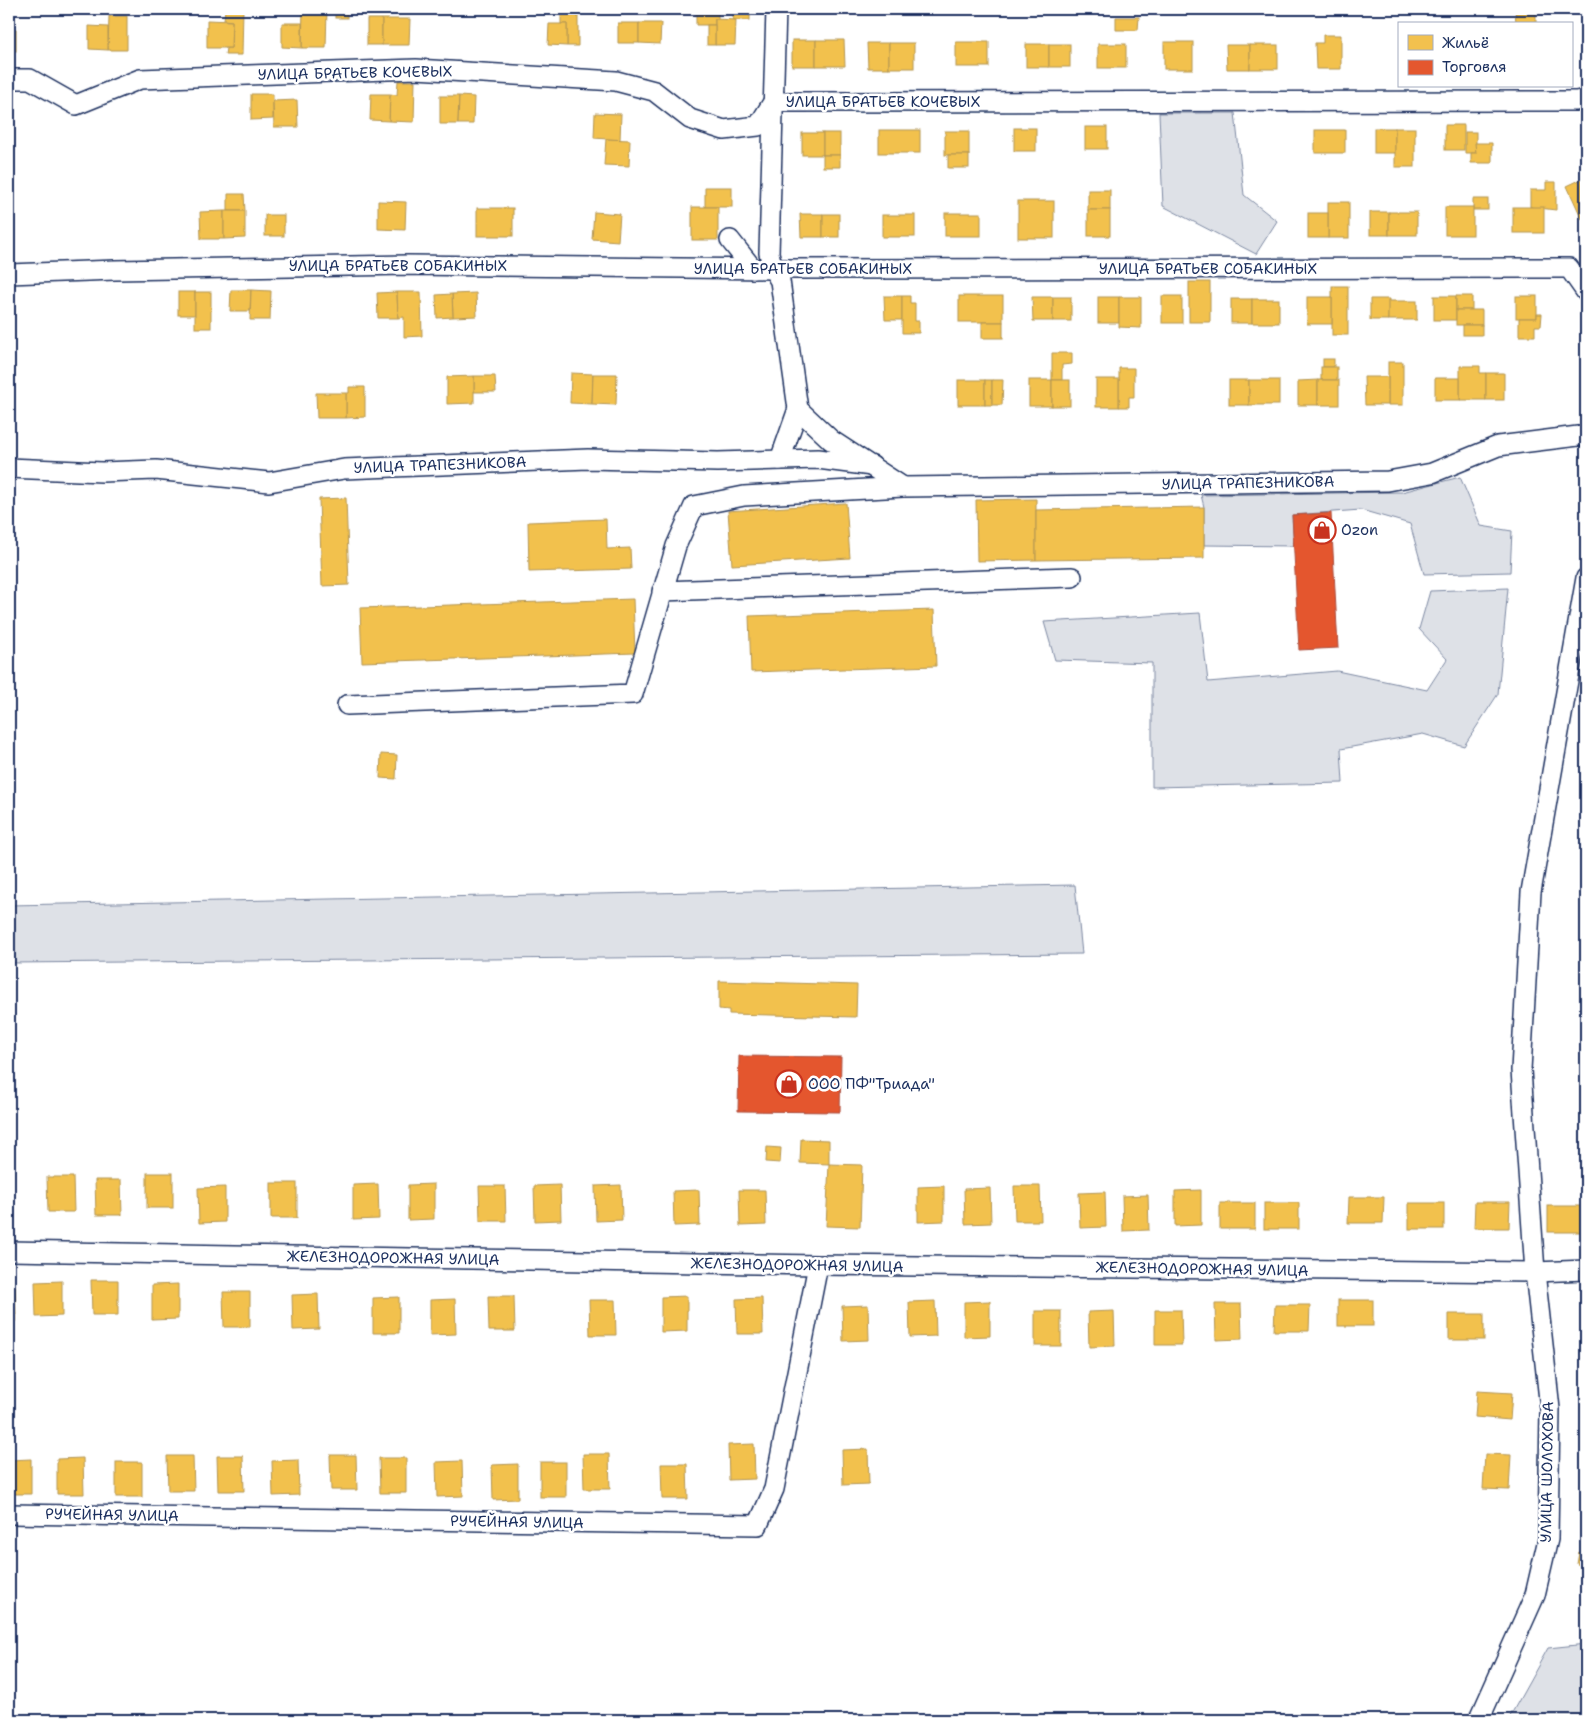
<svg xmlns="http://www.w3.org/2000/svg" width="1595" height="1729" font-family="'Shantell Sans',sans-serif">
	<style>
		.green { fill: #dee1e7; stroke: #7c88a2 }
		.homes { fill: #f2c14e; stroke: #b29553 }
		.shops { fill: #e4572e; stroke: #a84b3c }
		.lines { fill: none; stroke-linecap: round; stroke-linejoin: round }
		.minor-casing { stroke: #1b2f5e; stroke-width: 22 }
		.minor { stroke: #fff; stroke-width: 19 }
		.labels { text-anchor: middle; stroke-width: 5; stroke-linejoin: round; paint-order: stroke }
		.street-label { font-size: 15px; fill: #1b2f5e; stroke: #fff }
		.poi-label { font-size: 15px; fill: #1b2f5e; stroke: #fff; text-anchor: start }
	</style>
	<rect width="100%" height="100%" fill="#fff"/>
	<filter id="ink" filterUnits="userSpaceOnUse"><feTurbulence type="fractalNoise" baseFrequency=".02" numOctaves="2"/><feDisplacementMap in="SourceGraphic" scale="10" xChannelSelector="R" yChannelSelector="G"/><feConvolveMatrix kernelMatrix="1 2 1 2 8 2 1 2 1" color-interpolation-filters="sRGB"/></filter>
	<g filter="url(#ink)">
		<g class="green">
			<path d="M 1159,113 L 1235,113 L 1244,195 L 1277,221 L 1256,254 L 1163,206 Z"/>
			<path d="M 1460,477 L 1481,526 L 1512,531 L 1510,572 L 1424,574 L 1410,524 L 1361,510 L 1292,515 L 1294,546 L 1204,545 L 1204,507 L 1201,495 L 1402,492 Z"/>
			<path d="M 1508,588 L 1498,694 L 1464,746 L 1423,734 L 1341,749 L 1343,783 L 1152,787 L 1152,663 L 1055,660 L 1044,622 L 1200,613 L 1208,682 L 1337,671 L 1427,690 L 1447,659 L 1419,629 L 1430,591 Z"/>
			<path d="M 1075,885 L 1082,954 L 9,963 L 9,905 Z"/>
			<path d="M 1586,1644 L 1586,1720 L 1508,1720 L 1548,1648 Z"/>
		</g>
		<g class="homes">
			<path d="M 225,9 L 243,9 L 242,55 L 225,55 L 226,48 L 231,48 L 232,21 L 224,20 Z"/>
			<path d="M 303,9 L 327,9 L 326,48 L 302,48 Z"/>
			<rect x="335" y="9" width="12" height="9"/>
			<path d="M 561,9 L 578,9 L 578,46 L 567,46 L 567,24 L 561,24 Z"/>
			<path d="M 696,9 L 718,9 L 718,19 L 715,19 L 715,25 L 696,25 Z"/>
			<rect x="733" y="9" width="17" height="11"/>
			<path d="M 1515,9 L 1536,9 L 1536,24 L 1516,24 Z"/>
			<path d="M 109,16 L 127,16 L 127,50 L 108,50 Z"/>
			<path d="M 1116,17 L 1139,17 L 1138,30 L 1116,30 Z"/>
			<rect x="367" y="19" width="15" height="26"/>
			<path d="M 382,19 L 410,19 L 409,45 L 382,45 Z"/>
			<path d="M 715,19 L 736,20 L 735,45 L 715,45 Z"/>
			<path d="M 207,20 L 232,21 L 231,48 L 207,48 Z"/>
			<path d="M 282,23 L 302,23 L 302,48 L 282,47 Z"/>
			<rect x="618" y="23" width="21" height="20"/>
			<path d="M 639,23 L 661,23 L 660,44 L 639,43 Z"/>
			<path d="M 549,24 L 567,24 L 567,46 L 548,45 Z"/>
			<rect x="707" y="25" width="8" height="20"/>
			<path d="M 89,26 L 108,27 L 108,50 L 89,49 Z"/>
			<rect x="9" y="30" width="7" height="21"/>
			<path d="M 1323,35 L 1341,35 L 1341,69 L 1316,69 L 1315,43 L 1323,43 Z"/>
			<rect x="792" y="40" width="24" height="26"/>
			<path d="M 816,40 L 844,40 L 845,66 L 816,66 Z"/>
			<rect x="956" y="42" width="33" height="25"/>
			<rect x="1164" y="42" width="29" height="27"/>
			<path d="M 867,43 L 889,43 L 889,68 L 868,68 Z"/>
			<rect x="889" y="43" width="25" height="25"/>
			<rect x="1026" y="44" width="23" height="23"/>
			<rect x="1049" y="44" width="21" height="23"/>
			<rect x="1098" y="44" width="28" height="24"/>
			<path d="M 1226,45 L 1250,45 L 1250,69 L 1227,69 Z"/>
			<rect x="1250" y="45" width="28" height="24"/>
			<path d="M 398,81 L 415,81 L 414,122 L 389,121 L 390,94 L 397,95 Z"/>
			<path d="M 251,94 L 273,94 L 273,119 L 251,120 Z"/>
			<path d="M 371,94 L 390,94 L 389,121 L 370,120 Z"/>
			<path d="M 440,96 L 459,96 L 458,124 L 440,124 Z"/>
			<path d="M 459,96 L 474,97 L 473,124 L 458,124 Z"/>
			<path d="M 297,100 L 298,127 L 274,127 L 273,101 Z"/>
			<path d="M 595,113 L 621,114 L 620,140 L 594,138 Z"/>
			<rect x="1445" y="125" width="19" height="25"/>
			<rect x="1085" y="127" width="22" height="22"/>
			<rect x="1014" y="128" width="22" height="23"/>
			<rect x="1374" y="128" width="21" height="25"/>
			<rect x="1395" y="128" width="20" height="39"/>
			<rect x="879" y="130" width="41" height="23"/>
			<rect x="1315" y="130" width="30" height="23"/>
			<rect x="945" y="131" width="24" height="24"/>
			<rect x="1465" y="132" width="11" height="21"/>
			<rect x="802" y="133" width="21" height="22"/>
			<rect x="823" y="133" width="17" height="22"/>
			<path d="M 606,139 L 630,140 L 629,166 L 604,165 Z"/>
			<path d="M 1475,143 L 1492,143 L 1492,163 L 1471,163 L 1471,153 L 1476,153 Z"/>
			<rect x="823" y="155" width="17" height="12"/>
			<rect x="948" y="155" width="21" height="13"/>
			<path d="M 1586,177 L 1586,217 L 1582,219 L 1567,186 Z"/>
			<path d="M 1546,182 L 1556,182 L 1556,210 L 1530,207 L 1530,190 L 1546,190 Z"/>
			<rect x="705" y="187" width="27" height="20"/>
			<rect x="1088" y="190" width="22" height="20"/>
			<path d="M 228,194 L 244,194 L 245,211 L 228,211 Z"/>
			<rect x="1473" y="199" width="15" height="11"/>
			<path d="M 378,201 L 406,202 L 405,230 L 378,229 Z"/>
			<rect x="1018" y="201" width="36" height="37"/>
			<rect x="1328" y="202" width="21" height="36"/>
			<rect x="692" y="207" width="26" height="33"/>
			<rect x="1445" y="207" width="28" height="28"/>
			<rect x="1513" y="207" width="31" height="26"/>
			<rect x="477" y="208" width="36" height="28"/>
			<rect x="1088" y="210" width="22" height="26"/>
			<path d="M 224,211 L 224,239 L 201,239 L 200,212 Z"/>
			<path d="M 224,211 L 245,211 L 245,238 L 224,239 Z"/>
			<path d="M 594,212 L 620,214 L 618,241 L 592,239 Z"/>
			<rect x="1370" y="212" width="19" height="23"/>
			<rect x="1389" y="212" width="28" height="23"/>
			<rect x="945" y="213" width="36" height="23"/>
			<rect x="1308" y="213" width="20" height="25"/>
			<path d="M 800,214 L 823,214 L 823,237 L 801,237 Z"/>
			<rect x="823" y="214" width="16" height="23"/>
			<rect x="265" y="215" width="19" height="21"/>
			<rect x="882" y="215" width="33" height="22"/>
			<rect x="1189" y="282" width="21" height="40"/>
			<rect x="1332" y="286" width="16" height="49"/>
			<path d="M 231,290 L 251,290 L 250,311 L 230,311 Z"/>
			<path d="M 251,290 L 271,291 L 270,320 L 250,320 Z"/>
			<rect x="178" y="292" width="17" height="23"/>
			<rect x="195" y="292" width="16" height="36"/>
			<path d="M 397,292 L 398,318 L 378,318 L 377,293 Z"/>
			<path d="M 397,292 L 421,292 L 422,336 L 404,337 L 404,317 L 398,318 Z"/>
			<path d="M 476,293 L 477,316 L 453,317 L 452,294 Z"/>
			<path d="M 452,294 L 453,317 L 437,318 L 436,295 Z"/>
			<path d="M 884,296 L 902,296 L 902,320 L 885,320 Z"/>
			<path d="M 902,296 L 910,296 L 910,303 L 915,303 L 915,321 L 919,321 L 919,333 L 902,333 Z"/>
			<rect x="959" y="296" width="44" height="26"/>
			<rect x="1162" y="296" width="20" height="27"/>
			<rect x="1434" y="296" width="22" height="24"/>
			<rect x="1456" y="296" width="16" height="14"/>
			<rect x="1516" y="296" width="21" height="22"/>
			<path d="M 1032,297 L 1053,297 L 1053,321 L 1033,321 Z"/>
			<rect x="1053" y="297" width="18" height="24"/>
			<rect x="1098" y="297" width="21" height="26"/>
			<path d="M 1119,297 L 1141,297 L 1141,328 L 1119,327 Z"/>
			<rect x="1307" y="297" width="25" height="27"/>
			<rect x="1231" y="299" width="21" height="24"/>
			<rect x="1252" y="299" width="27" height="24"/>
			<path d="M 1370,299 L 1389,299 L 1388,320 L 1370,320 Z"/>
			<rect x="1388" y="301" width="29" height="19"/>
			<rect x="1456" y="310" width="26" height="15"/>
			<path d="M 1537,314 L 1542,314 L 1541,326 L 1535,326 L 1535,336 L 1519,336 L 1519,318 L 1537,318 Z"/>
			<rect x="982" y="322" width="21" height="16"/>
			<rect x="1463" y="325" width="19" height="10"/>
			<path d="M 1052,353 L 1072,353 L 1072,364 L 1062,365 L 1062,380 L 1052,380 Z"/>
			<rect x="1323" y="359" width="11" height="8"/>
			<rect x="1388" y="362" width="15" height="43"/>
			<path d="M 1460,366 L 1480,366 L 1480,373 L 1486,373 L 1486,400 L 1460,400 Z"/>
			<rect x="1321" y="367" width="16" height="13"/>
			<path d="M 1119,368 L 1134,368 L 1134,397 L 1129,397 L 1129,407 L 1119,407 Z"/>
			<path d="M 571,373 L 593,374 L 592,404 L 570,403 Z"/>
			<rect x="1486" y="373" width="18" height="27"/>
			<path d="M 593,374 L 617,374 L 616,405 L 592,404 Z"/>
			<path d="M 474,376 L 495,376 L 496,392 L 474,392 Z"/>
			<path d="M 474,376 L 474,403 L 447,404 L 447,377 Z"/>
			<path d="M 1364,377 L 1388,377 L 1388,405 L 1365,405 Z"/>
			<rect x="1435" y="378" width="25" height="22"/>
			<rect x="1096" y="379" width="23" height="28"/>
			<rect x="958" y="380" width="27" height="25"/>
			<rect x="985" y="380" width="7" height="25"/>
			<path d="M 992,380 L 1003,380 L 1002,405 L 992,405 Z"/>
			<rect x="1029" y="380" width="23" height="26"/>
			<rect x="1052" y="380" width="18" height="26"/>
			<rect x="1229" y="380" width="20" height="25"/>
			<rect x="1249" y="380" width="30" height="25"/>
			<path d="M 1318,380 L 1318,405 L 1298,405 L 1298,381 Z"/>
			<rect x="1318" y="380" width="21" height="25"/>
			<path d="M 349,387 L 365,387 L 365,417 L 346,418 L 346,393 L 349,393 Z"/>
			<path d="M 316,393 L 346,393 L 346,418 L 317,418 Z"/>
			<path d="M 346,498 L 349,585 L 322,586 L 319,499 Z"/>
			<path d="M 1036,499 L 1036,560 L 977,561 L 976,500 Z"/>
			<path d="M 846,503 L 850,558 L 732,565 L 728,511 Z"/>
			<path d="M 1204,507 L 1204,558 L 1036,560 L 1036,510 Z"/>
			<path d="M 606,519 L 607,549 L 630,548 L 631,569 L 529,572 L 528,522 Z"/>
			<path d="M 633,599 L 635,653 L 362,662 L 360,608 Z"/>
			<path d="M 934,610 L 936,666 L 751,672 L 749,616 Z"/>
			<path d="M 381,754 L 397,755 L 396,779 L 380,778 Z"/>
			<path d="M 719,981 L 857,985 L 856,1017 L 729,1014 L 729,1010 L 719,1009 Z"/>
			<path d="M 801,1139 L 829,1140 L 829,1164 L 800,1163 Z"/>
			<path d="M 767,1147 L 781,1148 L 780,1163 L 766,1162 Z"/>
			<path d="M 829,1164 L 862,1165 L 860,1227 L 826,1226 Z"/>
			<rect x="147" y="1173" width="26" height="35"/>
			<path d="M 47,1177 L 73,1177 L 74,1212 L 48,1212 Z"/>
			<path d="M 95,1180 L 121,1180 L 122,1215 L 96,1215 Z"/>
			<rect x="271" y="1183" width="26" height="35"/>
			<path d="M 378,1184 L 379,1219 L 353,1220 L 353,1185 Z"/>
			<path d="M 434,1184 L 434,1219 L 408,1220 L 408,1185 Z"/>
			<path d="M 560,1185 L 561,1220 L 535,1221 L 534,1186 Z"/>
			<path d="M 621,1185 L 622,1220 L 596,1221 L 595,1186 Z"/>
			<path d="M 479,1186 L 505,1186 L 506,1221 L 480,1221 Z"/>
			<path d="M 944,1186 L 944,1221 L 918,1222 L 918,1187 Z"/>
			<path d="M 1014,1186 L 1040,1186 L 1041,1221 L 1015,1221 Z"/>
			<path d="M 225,1187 L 225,1222 L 199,1223 L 198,1188 Z"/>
			<path d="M 990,1188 L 991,1223 L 965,1224 L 964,1189 Z"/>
			<path d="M 699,1190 L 700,1225 L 674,1226 L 673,1191 Z"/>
			<path d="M 739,1190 L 765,1190 L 766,1225 L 740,1226 Z"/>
			<path d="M 1201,1190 L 1201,1225 L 1175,1226 L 1175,1191 Z"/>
			<path d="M 1105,1192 L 1106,1227 L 1080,1228 L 1079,1193 Z"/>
			<path d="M 1148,1195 L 1149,1230 L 1123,1231 L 1122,1196 Z"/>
			<path d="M 1349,1197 L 1384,1197 L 1383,1223 L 1348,1223 Z"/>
			<path d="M 1475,1202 L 1510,1202 L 1509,1228 L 1474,1228 Z"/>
			<rect x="1220" y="1203" width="35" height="26"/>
			<rect x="1264" y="1203" width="35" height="26"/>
			<rect x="1409" y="1203" width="35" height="26"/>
			<rect x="1548" y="1206" width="35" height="26"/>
			<path d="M 91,1280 L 118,1280 L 118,1315 L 92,1315 Z"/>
			<path d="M 62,1281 L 62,1316 L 36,1317 L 35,1282 Z"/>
			<path d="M 178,1284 L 178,1319 L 152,1320 L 152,1285 Z"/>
			<path d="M 9,1286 L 15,1286 L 16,1321 L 9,1321 Z"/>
			<path d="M 223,1292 L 250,1292 L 250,1327 L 224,1327 Z"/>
			<path d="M 318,1294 L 319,1329 L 293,1330 L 292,1295 Z"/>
			<path d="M 488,1296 L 514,1296 L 515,1331 L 489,1331 Z"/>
			<path d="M 687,1296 L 687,1331 L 661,1332 L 661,1297 Z"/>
			<path d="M 399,1297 L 399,1333 L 373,1333 L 373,1298 Z"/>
			<path d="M 762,1298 L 763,1334 L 737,1334 L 736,1299 Z"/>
			<path d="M 455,1299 L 456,1334 L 430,1335 L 430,1300 Z"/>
			<path d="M 589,1300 L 615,1300 L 616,1335 L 590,1335 Z"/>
			<rect x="1338" y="1300" width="35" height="26"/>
			<path d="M 935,1301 L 936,1336 L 910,1337 L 909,1302 Z"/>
			<path d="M 990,1301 L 990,1336 L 964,1337 L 964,1302 Z"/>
			<path d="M 1215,1304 L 1241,1304 L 1242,1339 L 1216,1340 Z"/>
			<path d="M 868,1305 L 869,1340 L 843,1341 L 842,1306 Z"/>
			<path d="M 1275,1305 L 1310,1305 L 1309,1331 L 1274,1331 Z"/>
			<path d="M 1155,1310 L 1181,1310 L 1182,1345 L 1155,1345 Z"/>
			<rect x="1035" y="1311" width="26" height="35"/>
			<path d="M 1114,1311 L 1115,1346 L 1089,1347 L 1088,1312 Z"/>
			<rect x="1449" y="1314" width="35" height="26"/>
			<path d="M 1477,1391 L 1512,1393 L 1510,1420 L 1475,1417 Z"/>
			<path d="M 754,1444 L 755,1479 L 729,1480 L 728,1445 Z"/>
			<path d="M 868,1449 L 869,1484 L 843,1485 L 842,1450 Z"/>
			<path d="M 583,1454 L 609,1454 L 610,1489 L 584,1489 Z"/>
			<path d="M 1485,1454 L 1511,1455 L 1509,1490 L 1483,1489 Z"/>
			<path d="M 330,1455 L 356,1455 L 357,1490 L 331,1490 Z"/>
			<path d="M 167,1456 L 193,1456 L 194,1491 L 168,1491 Z"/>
			<path d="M 217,1456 L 243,1456 L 244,1491 L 218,1491 Z"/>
			<path d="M 83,1458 L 84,1494 L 57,1494 L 57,1459 Z"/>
			<path d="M 379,1458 L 406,1458 L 406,1493 L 380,1493 Z"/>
			<path d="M 31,1459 L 31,1494 L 9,1494 L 9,1460 Z"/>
			<path d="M 298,1460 L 299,1495 L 273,1496 L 272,1461 Z"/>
			<path d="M 462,1461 L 463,1496 L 437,1497 L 436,1462 Z"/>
			<rect x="116" y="1462" width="26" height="35"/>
			<rect x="540" y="1462" width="26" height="35"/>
			<path d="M 518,1464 L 518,1499 L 493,1500 L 492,1465 Z"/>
			<path d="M 661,1464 L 687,1464 L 688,1499 L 662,1499 Z"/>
			<path d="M 1579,1552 L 1586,1554 L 1586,1566 L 1577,1564 Z"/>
		</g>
		<g class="shops">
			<path d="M 1331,513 L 1338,648 L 1299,650 L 1292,515 Z"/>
			<path d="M 739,1056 L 841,1057 L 840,1112 L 738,1111 Z"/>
		</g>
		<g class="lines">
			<g class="minor-casing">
				<g id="minor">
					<path d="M 776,9 L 769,253 L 773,269 L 780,281 L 798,409 L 831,440 L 903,487"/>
					<path d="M 9,79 L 30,79 L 76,105 L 140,79 L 416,69 L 616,81 L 654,91 L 690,119 L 724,130 L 758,126 L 773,102 L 1576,101 L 1586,99"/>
					<path d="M 730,240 L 753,269"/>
					<path d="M 9,274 L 115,270 L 408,265 L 773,269 L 1569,268 L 1586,292"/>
					<path d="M 780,460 L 798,409"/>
					<path d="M 9,468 L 102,472 L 156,470 L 269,482 L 344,469 L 588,459 L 718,462 L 818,459 L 872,466"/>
					<path d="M 662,591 L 1072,577"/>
					<path d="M 347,705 L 633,694 L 676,546 L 694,506 L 744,496 L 903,487 L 1388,481 L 1432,473 L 1498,446 L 1586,435"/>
					<path d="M 9,1251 L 818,1265 L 1535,1272 L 1586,1270"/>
					<path d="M 9,1514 L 758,1525 L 774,1489 L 818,1265"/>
					<path d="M 1479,1720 L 1535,1595 L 1548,1539 L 1550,1409 L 1535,1272 L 1521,1070 L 1531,892 L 1586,578"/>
				</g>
			</g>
			<use href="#minor" class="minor"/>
		</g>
	</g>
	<defs>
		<g id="shop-ring" transform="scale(1.4375)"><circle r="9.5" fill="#fff" stroke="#c8321e" stroke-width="1.5"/><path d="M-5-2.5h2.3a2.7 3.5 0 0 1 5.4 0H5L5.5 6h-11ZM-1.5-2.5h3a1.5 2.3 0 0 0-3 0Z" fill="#c8321e"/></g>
	</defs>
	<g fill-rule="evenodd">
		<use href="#shop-ring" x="1322" y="530"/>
		<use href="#shop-ring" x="789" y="1084"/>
	</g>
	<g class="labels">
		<g class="street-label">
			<text transform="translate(355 73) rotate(-1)" y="5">УЛИЦА БРАТЬЕВ КОЧЕВЫХ</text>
			<text x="883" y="107">УЛИЦА БРАТЬЕВ КОЧЕВЫХ</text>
			<text x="398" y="271">УЛИЦА БРАТЬЕВ СОБАКИНЫХ</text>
			<text x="803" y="274">УЛИЦА БРАТЬЕВ СОБАКИНЫХ</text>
			<text x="1208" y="274">УЛИЦА БРАТЬЕВ СОБАКИНЫХ</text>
			<text transform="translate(440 465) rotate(-2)" y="5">УЛИЦА ТРАПЕЗНИКОВА</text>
			<text transform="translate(1248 483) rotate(-1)" y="5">УЛИЦА ТРАПЕЗНИКОВА</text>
			<text transform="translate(393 1258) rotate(1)" y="5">ЖЕЛЕЗНОДОРОЖНАЯ УЛИЦА</text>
			<text transform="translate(797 1265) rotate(1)" y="5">ЖЕЛЕЗНОДОРОЖНАЯ УЛИЦА</text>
			<text transform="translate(1202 1269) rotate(1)" y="5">ЖЕЛЕЗНОДОРОЖНАЯ УЛИЦА</text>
			<text transform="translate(1547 1472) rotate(-89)" y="5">УЛИЦА ШОЛОХОВА</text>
			<text transform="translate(112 1515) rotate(1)" y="5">РУЧЕЙНАЯ УЛИЦА</text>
			<text transform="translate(517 1522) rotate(1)" y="5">РУЧЕЙНАЯ УЛИЦА</text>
		</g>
		<g class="poi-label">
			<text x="1341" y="535">Ozon</text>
			<text x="808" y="1089">ООО ПФ"Триада"</text>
		</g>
	</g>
	<rect width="1595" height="1729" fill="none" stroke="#fff" stroke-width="30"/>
	<rect x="15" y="15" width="1565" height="1699" fill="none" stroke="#1b2f5e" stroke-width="2" filter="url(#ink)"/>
	<rect x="1398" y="22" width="175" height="65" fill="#ffffff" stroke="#a4acbf"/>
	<rect x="1408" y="35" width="25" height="15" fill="#f2c14e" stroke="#a4acbf"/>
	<text x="1442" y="48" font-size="15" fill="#1b2f5e">Жильё</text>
	<rect x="1408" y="60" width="25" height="15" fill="#e4572e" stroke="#a4acbf"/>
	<text x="1442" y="72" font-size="15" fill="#1b2f5e">Торговля</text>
</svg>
